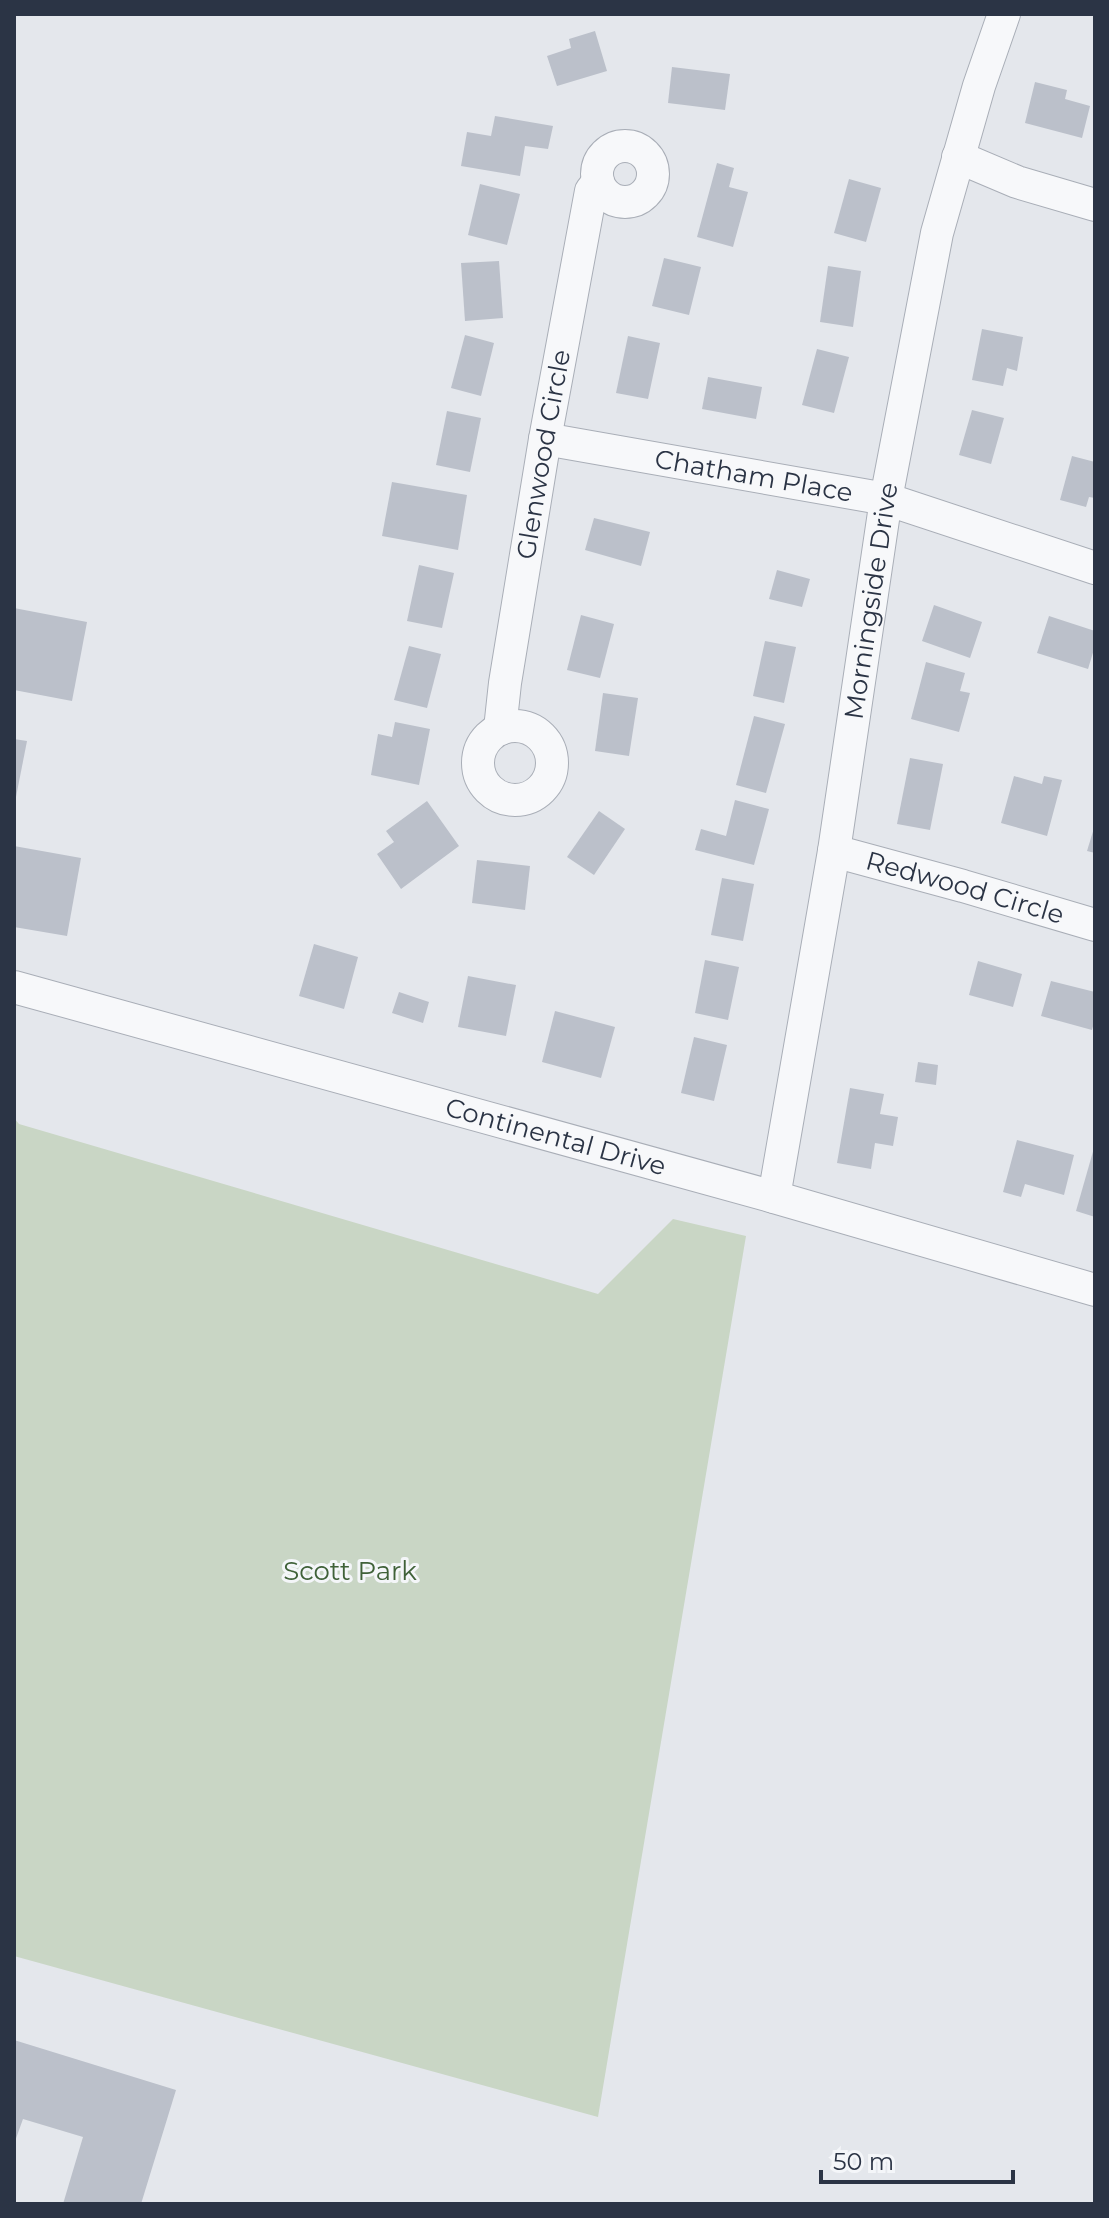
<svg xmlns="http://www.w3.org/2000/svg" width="1109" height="2218" font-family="Montserrat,sans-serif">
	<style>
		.green { fill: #c9d6c5 }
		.building { fill: #bbc0ca }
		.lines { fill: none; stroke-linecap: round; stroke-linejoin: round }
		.minor-casing { stroke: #a9aeb7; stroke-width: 34 }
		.minor { stroke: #f7f8fa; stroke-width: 32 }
		.labels { text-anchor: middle; stroke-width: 6; stroke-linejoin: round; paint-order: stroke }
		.street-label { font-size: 26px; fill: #2b3445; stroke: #f4f6f9 }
		.park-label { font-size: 26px; fill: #3f6138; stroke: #f4f6f9 }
	</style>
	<rect width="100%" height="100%" fill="#e4e7ec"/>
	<path class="green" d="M 14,1118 L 19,1124 L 598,1294 L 673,1219 L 746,1236 L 598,2117 L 14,1956 Z"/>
	<g class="building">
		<path d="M 595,31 L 607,71 L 557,86 L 547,56 L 571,48 L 569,39 Z"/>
		<path d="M 672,67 L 730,74 L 725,110 L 668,103 Z"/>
		<path d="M 1035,82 L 1067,90 L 1065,99 L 1090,106 L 1082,138 L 1025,123 Z"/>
		<path d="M 495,116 L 553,126 L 548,149 L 525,146 L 520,176 L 461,166 L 467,132 L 491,136 Z"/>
		<path d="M 717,163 L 734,168 L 729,187 L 748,192 L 733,247 L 697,237 Z"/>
		<path d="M 849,179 L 881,188 L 866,242 L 834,233 Z"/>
		<path d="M 480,184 L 520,194 L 507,245 L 468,235 Z"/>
		<path d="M 664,258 L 701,267 L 689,315 L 652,306 Z"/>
		<path d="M 499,261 L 503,318 L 465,321 L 461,263 Z"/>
		<path d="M 828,266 L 861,271 L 853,327 L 820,322 Z"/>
		<path d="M 982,329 L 1023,337 L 1017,371 L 1007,368 L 1003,386 L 972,380 Z"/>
		<path d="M 465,335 L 494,343 L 481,396 L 451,388 Z"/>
		<path d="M 628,336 L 660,343 L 648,399 L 616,393 Z"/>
		<path d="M 817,349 L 849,357 L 834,413 L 802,405 Z"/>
		<path d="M 708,377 L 762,387 L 756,419 L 702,409 Z"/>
		<path d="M 972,410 L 1004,418 L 991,464 L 959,455 Z"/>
		<path d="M 447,411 L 481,418 L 470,472 L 436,465 Z"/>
		<path d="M 1072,456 L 1095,462 L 1095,498 L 1089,497 L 1086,507 L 1060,500 Z"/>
		<path d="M 392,482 L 467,495 L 458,550 L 382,536 Z"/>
		<path d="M 594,518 L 650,532 L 641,566 L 585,550 Z"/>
		<path d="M 419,565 L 454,573 L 442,628 L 407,621 Z"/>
		<path d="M 777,570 L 810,579 L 802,607 L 769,599 Z"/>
		<path d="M 934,605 L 982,622 L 970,658 L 922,641 Z"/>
		<path d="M 14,608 L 87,622 L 72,701 L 14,690 Z"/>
		<path d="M 581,615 L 614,624 L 600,678 L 567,670 Z"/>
		<path d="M 1049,616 L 1095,631 L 1095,646 L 1088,669 L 1037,653 Z"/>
		<path d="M 765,641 L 796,647 L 784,703 L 753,696 Z"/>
		<path d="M 409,646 L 441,654 L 427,708 L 394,700 Z"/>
		<path d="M 926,662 L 965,673 L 960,691 L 970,693 L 959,732 L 911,719 Z"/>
		<path d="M 603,693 L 638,698 L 629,756 L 595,751 Z"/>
		<path d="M 754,716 L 785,724 L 766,793 L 736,785 Z"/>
		<path d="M 395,722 L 430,729 L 419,785 L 371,775 L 378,734 L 392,737 Z"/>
		<path d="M 14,739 L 27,741 L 15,802 L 14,802 Z"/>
		<path d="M 910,758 L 943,764 L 930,830 L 897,824 Z"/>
		<path d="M 1014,776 L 1042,784 L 1044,776 L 1062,780 L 1047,836 L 1001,823 Z"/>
		<path d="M 735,800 L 769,809 L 754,865 L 695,850 L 701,829 L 726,836 Z"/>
		<path d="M 427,801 L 459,846 L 401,889 L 377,854 L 394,842 L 386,831 Z"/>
		<path d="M 599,811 L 625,829 L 594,875 L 567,857 Z"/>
		<path d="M 1094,828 L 1095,829 L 1095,853 L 1087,851 Z"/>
		<path d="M 14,846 L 81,858 L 67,936 L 14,927 Z"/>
		<path d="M 477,860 L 530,866 L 525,910 L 472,903 Z"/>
		<path d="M 722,878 L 754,884 L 743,941 L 711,935 Z"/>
		<path d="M 314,944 L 358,957 L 344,1009 L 299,996 Z"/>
		<path d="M 705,960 L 739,967 L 728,1020 L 695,1013 Z"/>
		<path d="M 978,961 L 1022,974 L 1013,1007 L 969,995 Z"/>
		<path d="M 468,976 L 516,985 L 506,1036 L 458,1027 Z"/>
		<path d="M 1051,981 L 1095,992 L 1095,1019 L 1092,1030 L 1041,1016 Z"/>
		<path d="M 399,992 L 429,1002 L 423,1023 L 392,1013 Z"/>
		<path d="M 555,1011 L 615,1027 L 601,1078 L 542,1062 Z"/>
		<path d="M 694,1037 L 727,1045 L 714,1101 L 681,1093 Z"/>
		<path d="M 918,1062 L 938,1065 L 936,1085 L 915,1082 Z"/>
		<path d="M 850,1088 L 884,1094 L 880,1114 L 898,1117 L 893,1146 L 875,1143 L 871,1169 L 837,1163 Z"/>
		<path d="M 1017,1140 L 1074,1155 L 1064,1195 L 1025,1184 L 1021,1197 L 1003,1192 Z"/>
		<path d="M 1094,1148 L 1095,1148 L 1095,1217 L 1076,1211 Z"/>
		<path d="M 14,2040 L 176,2090 L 141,2204 L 63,2204 L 83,2137 L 23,2119 L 14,2144 Z"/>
	</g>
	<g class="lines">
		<g class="minor-casing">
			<g id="minor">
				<circle cx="625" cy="174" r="28"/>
				<path d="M 958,157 L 1017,182 L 1095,205"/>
				<path id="s1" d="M 545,439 L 886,499 L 1095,568"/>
				<circle cx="515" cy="763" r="37"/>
				<path id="s2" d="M 500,729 L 505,683 L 545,439 L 591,191 L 598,182"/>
				<path id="s3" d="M 834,851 L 963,886 L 1095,925"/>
				<path id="s4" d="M 14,987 L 774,1197 L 1095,1290"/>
				<path id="s5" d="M 774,1197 L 834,851 L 886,499 L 937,233 L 979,86 L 1004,14"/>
			</g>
		</g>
		<use href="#minor" class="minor"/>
	</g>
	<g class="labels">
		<g class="street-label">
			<text dy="9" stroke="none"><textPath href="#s2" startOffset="278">Glenwood Circle</textPath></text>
			<text dy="9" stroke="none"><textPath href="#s1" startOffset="212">Chatham Place</textPath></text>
			<text dy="9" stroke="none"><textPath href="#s5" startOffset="604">Morningside Drive</textPath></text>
			<text dy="9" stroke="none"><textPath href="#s3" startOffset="136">Redwood Circle</textPath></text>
			<text dy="9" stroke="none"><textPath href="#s4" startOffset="562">Continental Drive</textPath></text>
		</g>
		<g class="park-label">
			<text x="350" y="1580">Scott Park</text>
		</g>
	</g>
	<rect width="1109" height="2218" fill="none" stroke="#2b3445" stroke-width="32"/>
	<path d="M821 2170v12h192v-12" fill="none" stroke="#2b3445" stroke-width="4"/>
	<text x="833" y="2170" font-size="24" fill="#2b3445" stroke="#f4f6f9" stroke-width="6" paint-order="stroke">50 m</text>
</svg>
